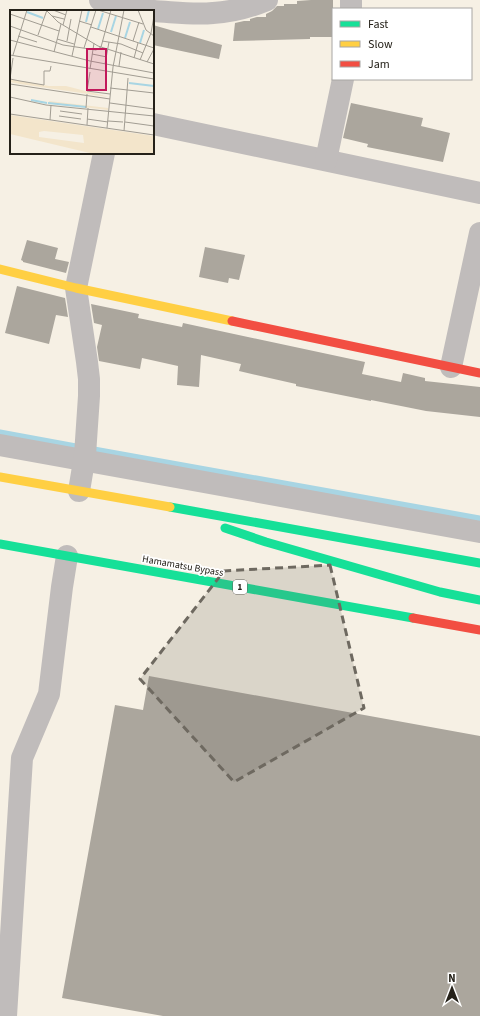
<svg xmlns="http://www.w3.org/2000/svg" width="480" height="1016" font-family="'Source Sans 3',sans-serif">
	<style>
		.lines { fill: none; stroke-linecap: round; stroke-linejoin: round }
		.stream { stroke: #a8d5e3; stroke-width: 7 }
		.building { fill: #aba69d }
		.street { stroke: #c0bcbb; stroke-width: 22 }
		.fast { stroke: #16e098; stroke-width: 9 }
		.slow { stroke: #ffcf43; stroke-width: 9 }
		.jam { stroke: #f24e42; stroke-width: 9 }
		.marked { fill: #6e6960; fill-opacity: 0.2; stroke: #6e6960; stroke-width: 3; stroke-dasharray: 8 5; stroke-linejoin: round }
		.labels { text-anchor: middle; stroke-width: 3.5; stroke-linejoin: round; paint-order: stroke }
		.shield { fill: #fff; stroke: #66645e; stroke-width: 1 }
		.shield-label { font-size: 9px; font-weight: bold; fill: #252119 }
		.street-label { font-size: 10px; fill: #252119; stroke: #fff }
		.inset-river { fill: none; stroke: #a8d5e3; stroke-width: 2 }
		.inset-road { fill: none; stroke: #a29d93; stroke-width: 1 }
		.view { fill: #c2185b; fill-opacity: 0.15; stroke: #c2185b; stroke-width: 2 }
		.inset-edge { fill: none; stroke: #252119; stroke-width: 2 }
	</style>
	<rect width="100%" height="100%" fill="#f6f0e4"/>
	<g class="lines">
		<g class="stream">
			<path d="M 0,433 L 76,447"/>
			<path d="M 94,450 L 480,519"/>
		</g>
	</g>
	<g class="building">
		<path d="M 311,0 L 333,0 L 333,37 L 310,37 L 310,39 L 233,41 L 235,23 L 244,21 L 250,21 L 250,19 L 257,17 L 266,17 L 266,14 L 272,11 L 277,6 L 284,6 L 284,4 L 297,4 L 297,1 Z"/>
		<path d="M 153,25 L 222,45 L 219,59 L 153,45 Z"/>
		<path d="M 351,103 L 423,118 L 421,126 L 450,133 L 443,162 L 367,147 L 368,144 L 343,138 Z"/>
		<path d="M 27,240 L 58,248 L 55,259 L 69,262 L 66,273 L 23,262 L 23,261 L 21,260 Z"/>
		<path d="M 205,247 L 245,255 L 239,280 L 229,278 L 228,283 L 199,277 Z"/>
		<path d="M 17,286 L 65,298 L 68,317 L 56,315 L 49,344 L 5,333 Z"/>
		<path d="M 91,304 L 139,314 L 138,318 L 182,327 L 183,323 L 365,362 L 362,374 L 401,382 L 403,373 L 425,378 L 425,381 L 480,387 L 480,417 L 426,411 L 371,400 L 371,401 L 296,386 L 296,384 L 239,371 L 241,364 L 201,355 L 199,387 L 177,385 L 178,366 L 142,358 L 140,369 L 99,361 L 97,347 L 102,325 L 94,323 Z"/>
		<path d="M 149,676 L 480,736 L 480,1016 L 163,1016 L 62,998 L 115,705 L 143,710 Z"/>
	</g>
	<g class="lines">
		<g class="street">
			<path d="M 100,0 L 135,10 L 152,11"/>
			<path d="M 351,0 L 351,9"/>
			<path d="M 153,11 C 173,12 193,15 213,13 C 231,12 250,7 267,0"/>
			<path d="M 153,124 L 480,193"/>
			<path d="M 326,160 L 343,79"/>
			<path d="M 451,367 L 480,233"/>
			<path d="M 0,445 L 480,532"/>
			<path d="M 79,491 L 85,455 L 89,396 L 89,379 L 87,362 L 76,288 L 104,153"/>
			<path d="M 6,1016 L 22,758 L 49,694 L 62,587 L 67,556"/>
		</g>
		<g class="fast">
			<path d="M 170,507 L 480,563"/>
			<path d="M 225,528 L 266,542 L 440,592 L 480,600"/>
			<path d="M 0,544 L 413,618"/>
		</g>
		<g class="slow">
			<path d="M 0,269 L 76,288 L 232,321"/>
			<path d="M 0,477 L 170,507"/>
		</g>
		<g class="jam">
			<path d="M 232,321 L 480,373"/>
			<path d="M 413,618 L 480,630"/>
		</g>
	</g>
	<path class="marked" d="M 330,565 L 364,708 L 234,782 L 140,679 L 224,571 Z"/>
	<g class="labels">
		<rect class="shield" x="233" y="580" width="14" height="14" rx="3"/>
		<g class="shield-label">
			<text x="240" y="590">1</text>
		</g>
		<g class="street-label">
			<text transform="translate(183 565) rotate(10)" y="4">Hamamatsu Bypass</text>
		</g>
	</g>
	<g transform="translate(10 10)">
		<rect width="144" height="144" fill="#f6f0e4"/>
		<path d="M 0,69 L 39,76 L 56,76 L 99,87 L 10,74 L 0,72 ZM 39,91 L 98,98 L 98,100 L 39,93 ZM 0,105 L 144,126 L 144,144 L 84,144 L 0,124 ZM 34,121 L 73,125 L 74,133 L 29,127 L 29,122 Z" fill="#f3e5cb" fill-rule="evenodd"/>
		<path class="inset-river" d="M 17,2 L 33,8M 76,12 L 79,0M 88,19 L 93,3M 101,22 L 106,6M 115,28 L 120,12M 130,33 L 134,20M 119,73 L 144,76M 21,90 L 37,93M 38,93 L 76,97"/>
		<path class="inset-road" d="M 36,0 L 48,12 L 88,36 L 144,54M 43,0 L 56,5M 88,0 L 133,14M 128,0 L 136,20 L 144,26M 0,4 L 49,21M 42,6 L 54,9M 69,11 L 82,15M 53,15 L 57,0M 0,16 L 53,35 L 86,40 L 91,37 L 101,0M 81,17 L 144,38M 28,25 L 37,0M 8,26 L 27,32M 47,29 L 64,34M 0,30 L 80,51 L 144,63M 57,31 L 61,9M 92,31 L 111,34 L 133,43M 123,31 L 129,12M 74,38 L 86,0M 44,42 L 51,14M 82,44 L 97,47M 0,45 L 144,69M 3,45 L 17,0M 62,46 L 72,0M 3,48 L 0,69 L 10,71 L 34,75 L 34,61 L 40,61 L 41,56M 124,48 L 128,33M 130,50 L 141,23 L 144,6M 137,52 L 144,39M 95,54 L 99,32M 109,56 L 111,42M 80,59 L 84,33M 80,62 L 77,81 L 100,84M 0,74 L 100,89M 100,78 L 144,83M 0,87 L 36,95 L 144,106M 100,93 L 144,99M 76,98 L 77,84M 50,101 L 72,104M 0,104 L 144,125M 49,106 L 71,109M 77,109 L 98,112M 40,110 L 41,95M 98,111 L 113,112M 115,112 L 144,116M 77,115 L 78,98M 97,118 L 103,57 L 114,0M 114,121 L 118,68"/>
		<path class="view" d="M 77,39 L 96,39 L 96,80 L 77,80 Z"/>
		<rect width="144" height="144" class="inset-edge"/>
	</g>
	<rect x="332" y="8" width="140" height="72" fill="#ffffff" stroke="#a8a6a3"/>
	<rect x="340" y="21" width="20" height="6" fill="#16e098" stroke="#a8a6a3"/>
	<text x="368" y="28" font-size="12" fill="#252119">Fast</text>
	<rect x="340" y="41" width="20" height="6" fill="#ffcf43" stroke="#a8a6a3"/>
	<text x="368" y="48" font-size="12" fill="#252119">Slow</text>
	<rect x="340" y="61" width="20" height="6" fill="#f24e42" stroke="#a8a6a3"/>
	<text x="368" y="68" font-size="12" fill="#252119">Jam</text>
	<g transform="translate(452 988)" stroke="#ffffff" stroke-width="3" paint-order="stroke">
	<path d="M0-3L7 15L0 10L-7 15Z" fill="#252119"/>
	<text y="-6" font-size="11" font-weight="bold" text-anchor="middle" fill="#252119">N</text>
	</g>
</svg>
